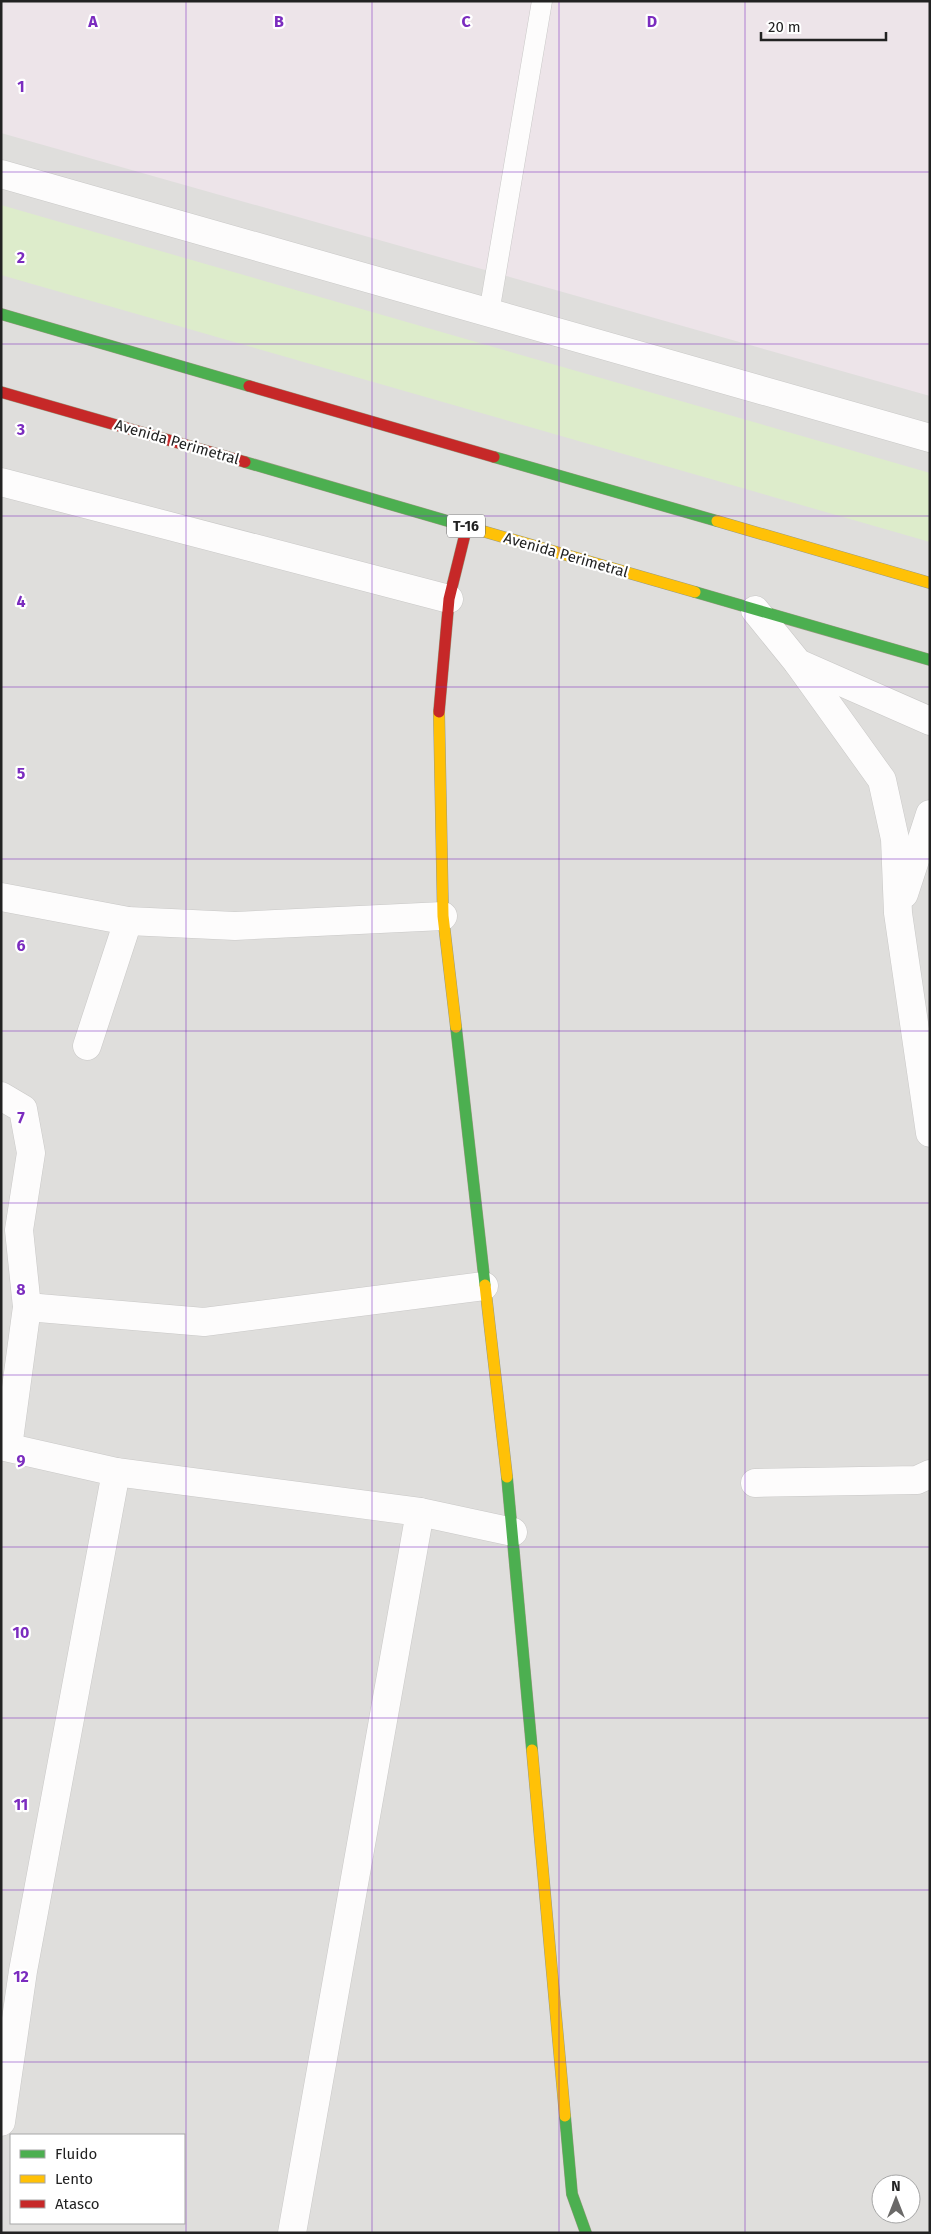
<svg xmlns="http://www.w3.org/2000/svg" width="931" height="2234" font-family="'Fira Sans',sans-serif">
	<style>
		.residential { fill: #dfdedc; fill-rule: evenodd }
		.industrial { fill: #ede4e9 }
		.grass { fill: #ddeccb }
		.lines { fill: none; stroke-linecap: round; stroke-linejoin: round }
		.lane-casing { stroke: #c9c8c7; stroke-width: 21 }
		.street-casing { stroke: #c9c8c7; stroke-width: 29 }
		.fast-casing { stroke: #999a82; stroke-width: 12 }
		.slow-casing { stroke: #999a82; stroke-width: 12 }
		.jam-casing { stroke: #999a82; stroke-width: 12 }
		.lane { stroke: #fdfcfc; stroke-width: 20 }
		.street { stroke: #fdfcfc; stroke-width: 28 }
		.fast { stroke: #4caf50; stroke-width: 11 }
		.slow { stroke: #ffc107; stroke-width: 11 }
		.jam { stroke: #c62828; stroke-width: 11 }
		.grid { fill: none; stroke: #7b2cbf; stroke-width: 1; stroke-opacity: 0.55 }
		.labels { text-anchor: middle; stroke-width: 4.5; stroke-linejoin: round; paint-order: stroke }
		.shield { fill: #fff; stroke: #646464; stroke-width: 1 }
		.shield-label { font-size: 14px; font-weight: bold; fill: #222 }
		.street-label { font-size: 15px; fill: #222; stroke: #fff }
		.grid-label { font-size: 16px; text-anchor: middle; font-weight: bold; fill: #7b2cbf; stroke: #fff; stroke-width: 4.5; stroke-linejoin: round; paint-order: stroke }
	</style>
	<rect width="100%" height="100%" fill="#f0eeeb"/>
	<path class="residential" d="M 1,1 L 930,1 L 930,2233 L 1,2233 ZM 11,2135 L 184,2135 L 184,2223 L 11,2223 ZM 881,2184 L 911,2184 L 911,2214 L 881,2214 Z"/>
	<path class="industrial" d="M 1,1 L 930,1 L 930,396 L 1,133 Z"/>
	<path class="grass" d="M 1,205 L 930,473 L 930,542 L 1,275 Z"/>
	<g class="lines">
		<g class="lane-casing">
			<path id="lane" d="M 489,313 L 542,1"/>
		</g>
		<g class="street-casing">
			<g id="street">
				<path d="M 1,174 L 930,438"/>
				<path d="M 1,482 L 449,599"/>
				<path d="M 755,610 L 798,663 L 930,721"/>
				<path d="M 798,663 L 882,780 L 895,839 L 898,913 L 930,1133"/>
				<path d="M 904,894 L 930,814"/>
				<path d="M 1,897 L 128,921 L 235,926 L 443,916"/>
				<path d="M 87,1046 L 128,921"/>
				<path d="M 1,1096 L 23,1109 L 31,1153 L 19,1230 L 27,1307 L 8,1447"/>
				<path d="M 27,1307 L 204,1322 L 484,1286"/>
				<path d="M 1,1446 L 116,1472 L 420,1512 L 513,1532"/>
				<path d="M 755,1483 L 917,1480 L 930,1474"/>
				<path d="M 1,2122 L 23,1971 L 116,1472"/>
				<path d="M 292,2233 L 420,1512"/>
			</g>
		</g>
		<g class="fast-casing">
			<g id="fast">
				<path d="M 1,314 L 249,386"/>
				<path d="M 494,457 L 717,521"/>
				<path d="M 245,462 L 458,524"/>
				<path d="M 695,592 L 930,660"/>
				<path d="M 456,1027 L 485,1285"/>
				<path d="M 507,1477 L 532,1750"/>
				<path d="M 565,2116 L 572,2194 L 586,2233"/>
			</g>
		</g>
		<g class="slow-casing">
			<g id="slow">
				<path d="M 717,521 L 930,583"/>
				<path d="M 458,524 L 695,592"/>
				<path d="M 439,712 L 443,916 L 456,1027"/>
				<path d="M 485,1285 L 507,1477"/>
				<path d="M 532,1750 L 565,2116"/>
			</g>
		</g>
		<g class="jam-casing">
			<g id="jam">
				<path d="M 249,386 L 494,457"/>
				<path d="M 1,392 L 245,462"/>
				<path d="M 439,712 L 449,599 L 467,526"/>
			</g>
		</g>
		<use href="#lane" class="lane"/>
		<use href="#street" class="street"/>
		<use href="#fast" class="fast"/>
		<use href="#slow" class="slow"/>
		<use href="#jam" class="jam"/>
	</g>
	<path class="grid" d="M 186,1 L 186,2233M 372,1 L 372,2233M 559,1 L 559,2233M 745,1 L 745,2233M 1,172 L 930,172M 1,344 L 930,344M 1,516 L 930,516M 1,687 L 930,687M 1,859 L 930,859M 1,1031 L 930,1031M 1,1203 L 930,1203M 1,1375 L 930,1375M 1,1547 L 930,1547M 1,1718 L 930,1718M 1,1890 L 930,1890M 1,2062 L 930,2062"/>
	<g class="labels">
		<rect class="shield" x="447" y="514.5" width="38" height="23" rx="4"/>
		<g class="shield-label">
			<text x="466" y="531">T-16</text>
		</g>
		<g class="street-label">
			<text transform="translate(177 442) rotate(16)" y="5">Avenida Perimetral</text>
			<text transform="translate(566 555) rotate(16)" y="5">Avenida Perimetral</text>
		</g>
	</g>
	<g class="grid-label">
		<text x="93" y="27">A</text>
		<text x="279" y="27">B</text>
		<text x="466" y="27">C</text>
		<text x="652" y="27">D</text>
		<text x="21" y="92">1</text>
		<text x="21" y="263">2</text>
		<text x="21" y="435">3</text>
		<text x="21" y="607">4</text>
		<text x="21" y="779">5</text>
		<text x="21" y="951">6</text>
		<text x="21" y="1123">7</text>
		<text x="21" y="1295">8</text>
		<text x="21" y="1466">9</text>
		<text x="21" y="1638">10</text>
		<text x="21" y="1810">11</text>
		<text x="21" y="1982">12</text>
	</g>
	<rect width="931" height="2234" fill="none" stroke="#222222" stroke-width="5"/>
	<rect x="10" y="2134" width="175" height="90" fill="#ffffff" stroke="#a7a7a7"/>
	<rect x="20" y="2150" width="25" height="8" fill="#4caf50" stroke="#a7a7a7"/>
	<text x="55" y="2159" font-size="15" fill="#222222">Fluido</text>
	<rect x="20" y="2175" width="25" height="8" fill="#ffc107" stroke="#a7a7a7"/>
	<text x="55" y="2184" font-size="15" fill="#222222">Lento</text>
	<rect x="20" y="2200" width="25" height="8" fill="#c62828" stroke="#a7a7a7"/>
	<text x="55" y="2209" font-size="15" fill="#222222">Atasco</text>
	<g transform="translate(896 2199)"><circle r="24" fill="#ffffff" stroke="#a7a7a7"/>
	<path d="M0-4L9 19L0 12L-9 19Z" fill="#6a6968"/>
	<text y="-8" font-size="14" font-weight="bold" text-anchor="middle" fill="#222222">N</text>
	</g>
	<path d="M761 32v8h125v-8" fill="none" stroke="#222222" stroke-width="2.5"/>
	<text x="768" y="32" font-size="15" fill="#222222" stroke="#ffffff" stroke-width="4" paint-order="stroke">20 m</text>
</svg>
